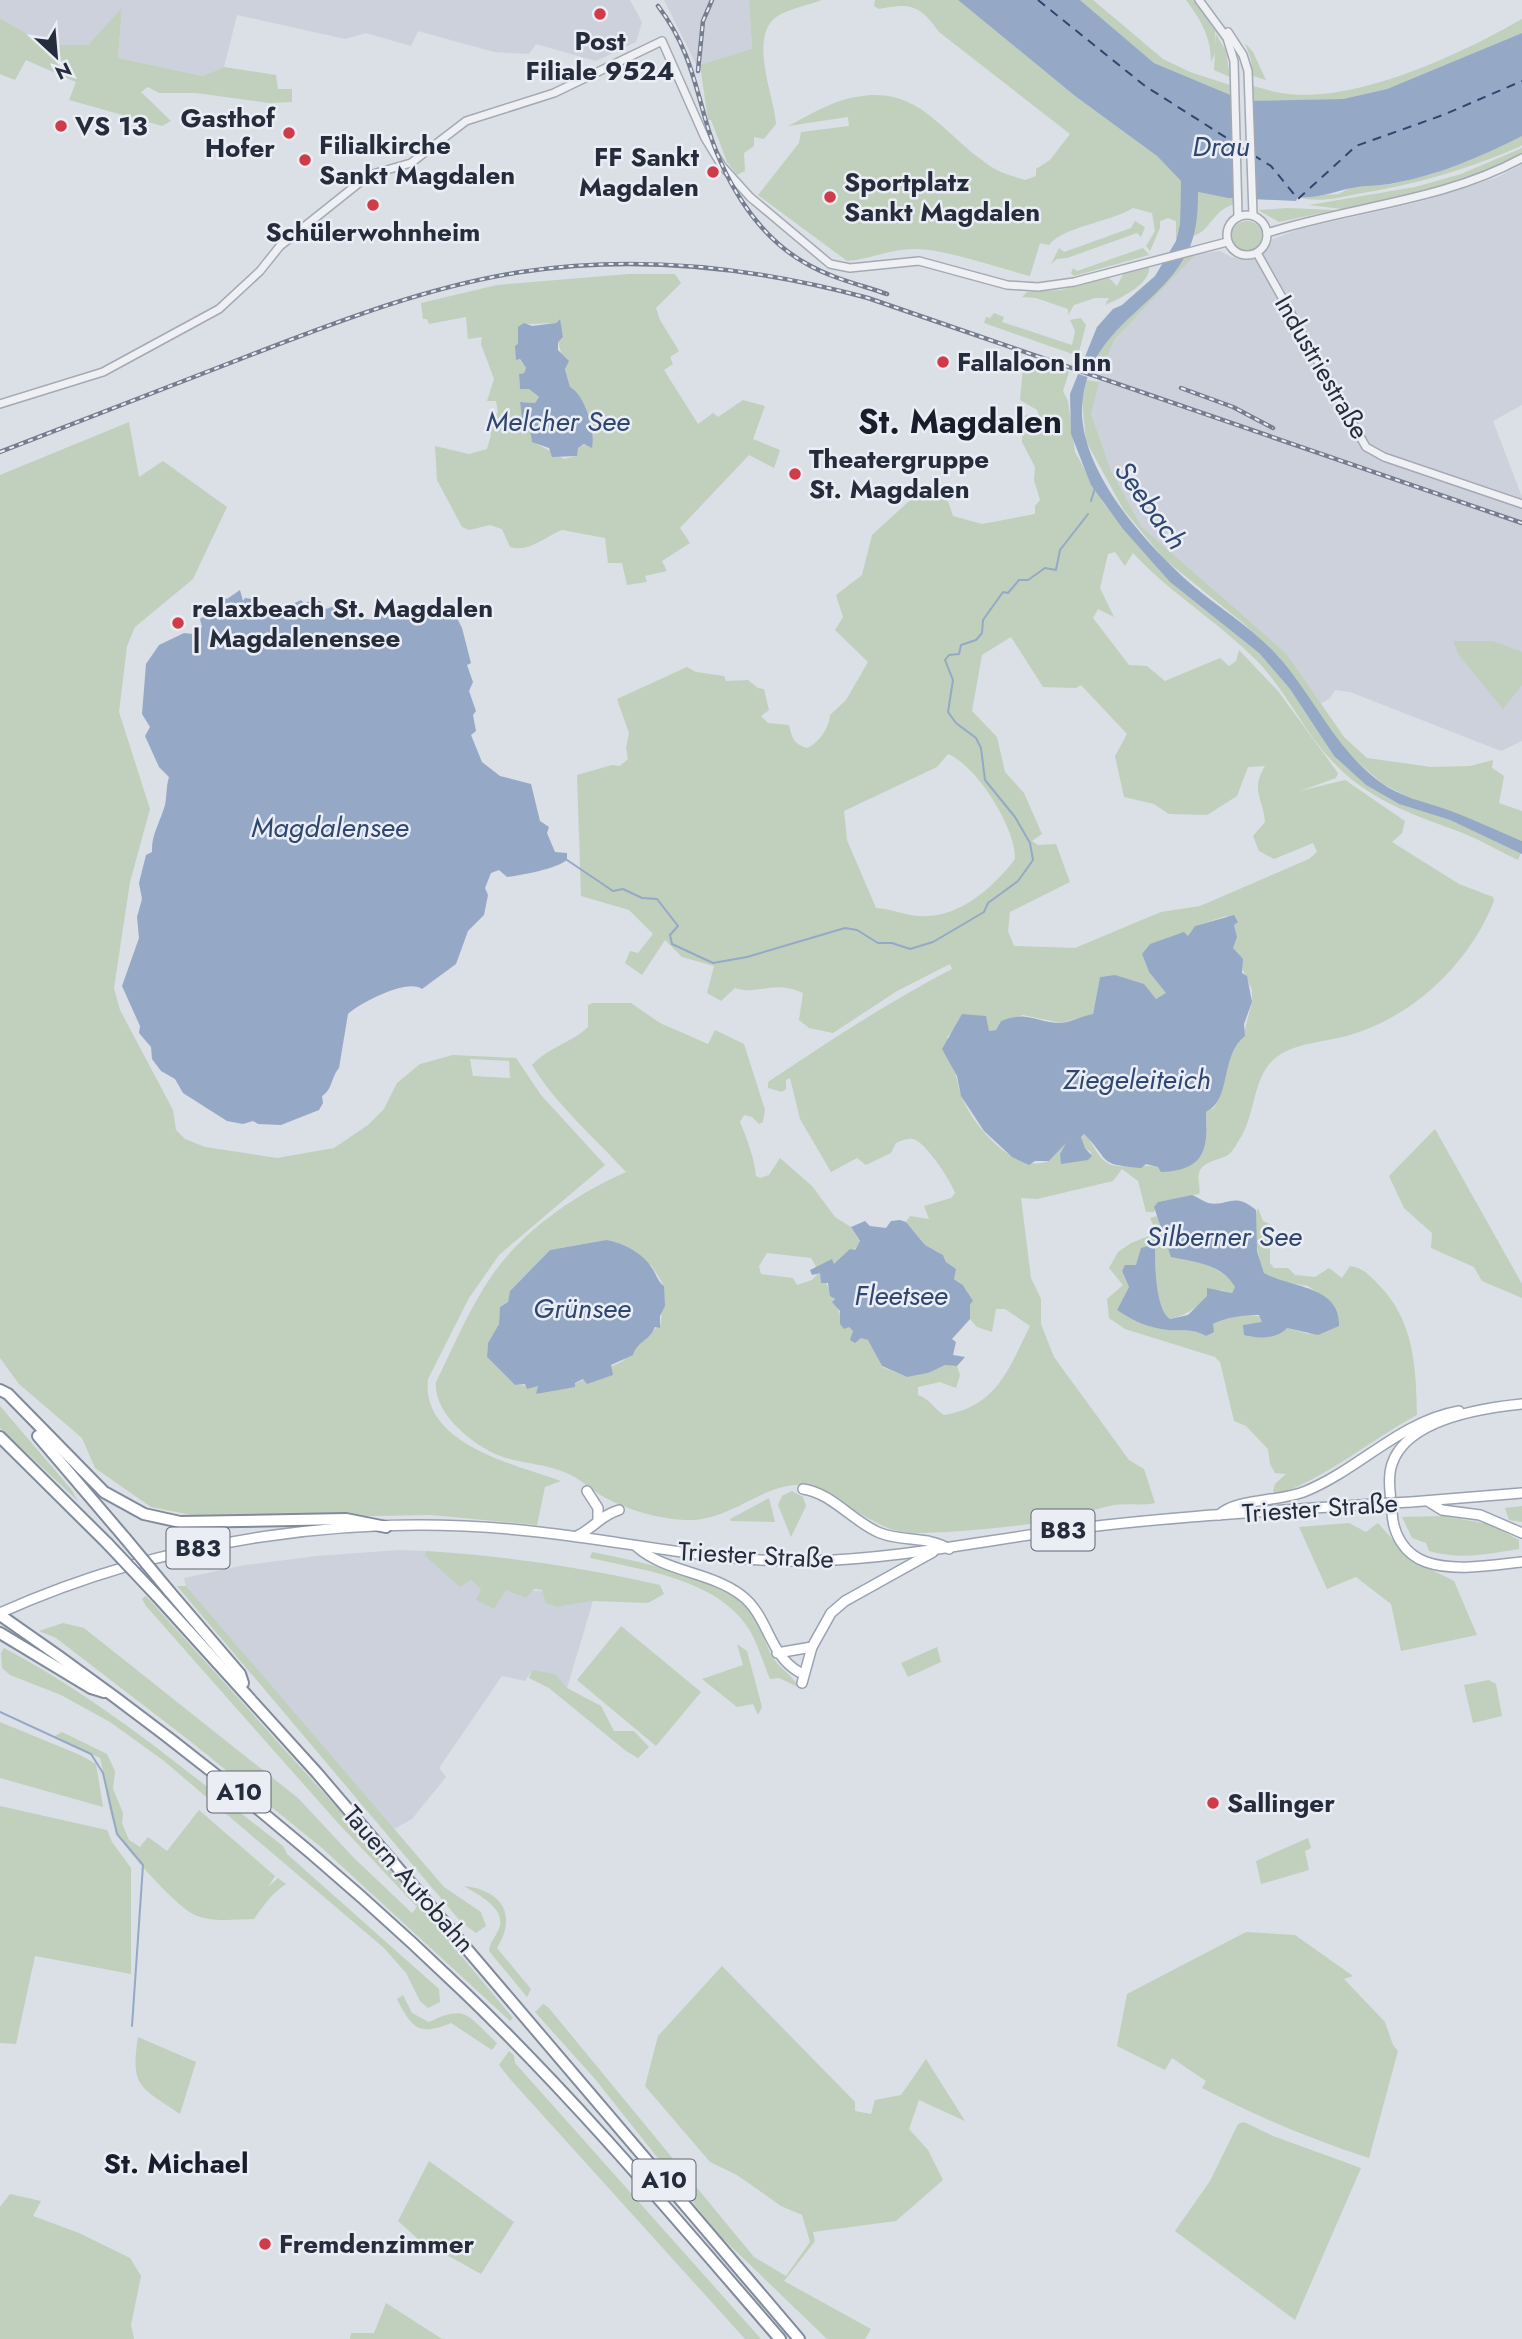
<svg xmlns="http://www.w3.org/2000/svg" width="1522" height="2339" font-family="Jost,sans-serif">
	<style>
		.built { fill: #cdd1db }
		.green { fill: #c0d0bc; fill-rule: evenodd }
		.water { fill: #95a9c7 }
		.pier { fill: #dbdfe6 }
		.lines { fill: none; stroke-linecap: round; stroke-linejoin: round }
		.stream { stroke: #95a9c7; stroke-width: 2 }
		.ferry { stroke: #2f4770; stroke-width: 2; stroke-dasharray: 9 7; stroke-linecap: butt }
		.minor-casing { stroke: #a4a9b3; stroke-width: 10 }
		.major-casing { stroke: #9aa2b2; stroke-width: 12 }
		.highway-casing { stroke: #828b9c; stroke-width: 14 }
		.minor { stroke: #eef0f4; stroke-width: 7 }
		.major { stroke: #fff; stroke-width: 9 }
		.highway { stroke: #fff; stroke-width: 10 }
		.rail-casing { stroke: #757d8f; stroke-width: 4.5 }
		.rail { stroke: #eaedf4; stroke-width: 2; stroke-dasharray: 5; stroke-linecap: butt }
		.major-bridge-casing { stroke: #9aa2b2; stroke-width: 12; stroke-linecap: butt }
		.highway-bridge-casing { stroke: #828b9c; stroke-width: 14; stroke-linecap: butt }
		.major-bridge { stroke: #fff; stroke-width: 9 }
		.highway-bridge { stroke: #fff; stroke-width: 10 }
		.poi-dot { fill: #cf3c47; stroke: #eaedf4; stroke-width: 2.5 }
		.labels { text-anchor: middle; stroke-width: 5; stroke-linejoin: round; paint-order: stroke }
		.shield { fill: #eaedf4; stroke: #606673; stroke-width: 2 }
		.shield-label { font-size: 24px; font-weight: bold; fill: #252c3c }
		.poi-label { font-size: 26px; font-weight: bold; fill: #252c3c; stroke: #eaedf4; text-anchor: start }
		.street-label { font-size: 26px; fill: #252c3c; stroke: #eaedf4 }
		.water-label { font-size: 28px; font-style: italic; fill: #2f4770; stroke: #eaedf4 }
		.neighbourhood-label { font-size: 28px; font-weight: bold; fill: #181d2c; stroke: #eaedf4 }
		.district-label { font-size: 33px; font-weight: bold; fill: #181d2c; stroke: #eaedf4 }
	</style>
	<rect width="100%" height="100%" fill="#dbdfe6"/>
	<g class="built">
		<path d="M 0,0 L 630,0 L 642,22 L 636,42 L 596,61 L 536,44 L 529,54 L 494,52 L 418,31 L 411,46 L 366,33 L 345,39 L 237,15 L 224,67 L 203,76 L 118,58 L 122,10 L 88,45 L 46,45 L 0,18 Z"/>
		<path d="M 664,0 L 749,0 L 752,50 L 697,66 Z"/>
		<path d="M 1522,164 L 1522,405 L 1493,421 L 1522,497 L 1522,741 L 1501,751 L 1350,692 L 1335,690 L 1330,698 L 1320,704 L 1286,653 L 1141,526 L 1111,470 L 1091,414 L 1105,354 L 1114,340 L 1196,254 L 1220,251 L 1231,257 L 1247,260 L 1273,239 L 1300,229 L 1423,201 L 1498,177 Z"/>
		<path d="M 399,1550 L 426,1551 L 424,1555 L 471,1580 L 481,1589 L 476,1600 L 494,1609 L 505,1590 L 542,1591 L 557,1607 L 593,1601 L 567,1688 L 532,1670 L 525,1681 L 502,1676 L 439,1768 L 446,1777 L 412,1819 L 394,1829 L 186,1586 L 184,1578 L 245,1565 L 317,1556 Z"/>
	</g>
	<g class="green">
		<path d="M 749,0 L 822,0 C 809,5 787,9 776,17 C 748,39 775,98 776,124 L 764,139 L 754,137 L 754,146 L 744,153 L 745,171 L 737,175 L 727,162 L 711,120 L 708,120 L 700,65 L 752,49 Z"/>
		<path d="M 875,0 L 958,0 L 1075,96 L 1157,156 L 1181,181 L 1180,224 L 1176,241 L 1176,221 L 1168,218 L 1160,221 L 1160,228 L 1150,251 L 1146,246 L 1155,231 L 1152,213 L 1133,208 C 1111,222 1064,226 1049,245 L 1040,243 L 1030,276 C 1002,269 944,249 917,249 C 893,248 871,259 847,261 L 758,195 L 799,143 L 801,132 L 849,126 L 848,117 L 788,126 C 804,118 820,108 837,102 C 918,75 937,133 995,169 C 1004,174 1016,177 1025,180 L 1036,176 L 1036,169 L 1050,160 L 1070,134 L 939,32 C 921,6 911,2 879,9 L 874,6 Z"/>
		<path d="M 1080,0 L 1093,0 L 1163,59 L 1190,72 L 1230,85 L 1231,95 L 1154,63 Z"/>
		<path d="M 1186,0 L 1194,0 C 1208,18 1231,39 1231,64 L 1225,44 L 1215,31 L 1216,51 L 1211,62 C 1211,37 1201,20 1186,0 Z"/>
		<path d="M 122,8 L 118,58 L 203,76 L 224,67 L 276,75 L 278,89 L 292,89 L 292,102 L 269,103 L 196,93 L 159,93 L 148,87 L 141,92 L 171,121 L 162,126 L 69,100 L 76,82 L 26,60 L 15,80 L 0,74 L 0,18 L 46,45 L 88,45 Z"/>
		<path d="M 1522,19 L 1522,33 L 1387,89 L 1343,99 L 1254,101 L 1253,86 C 1265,89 1277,93 1289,94 C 1359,102 1463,53 1522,19 Z"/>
		<path d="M 1216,34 L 1226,51 L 1230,77 L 1214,70 Z"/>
		<path d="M 1245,43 L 1253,52 L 1266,80 L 1253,76 L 1251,60 Z"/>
		<path d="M 1522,136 L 1522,145 L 1519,147 C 1466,170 1414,185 1357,194 C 1338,198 1317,203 1298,197 L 1338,194 L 1353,187 L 1393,184 L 1432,174 Z"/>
		<path d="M 1522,148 L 1522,155 L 1460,181 L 1389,199 L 1342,209 L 1309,205 L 1415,187 L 1461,174 Z"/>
		<path d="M 1198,192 L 1235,199 L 1235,204 C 1212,210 1211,231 1193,236 Z"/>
		<path d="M 1287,208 L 1336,210 L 1279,222 L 1258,210 Z"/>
		<path d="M 1135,221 L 1145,227 L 1141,237 L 1137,233 L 1067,258 L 1057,259 L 1051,264 L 1059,248 L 1064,252 L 1131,228 Z"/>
		<circle cx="1247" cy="237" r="16"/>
		<path d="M 1143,248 L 1149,255 L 1074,276 L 1071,273 L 1073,268 L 1077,271 Z"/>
		<path d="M 1196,254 L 1114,340 L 1103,366 L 1094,362 C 1112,319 1158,294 1184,257 Z"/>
		<path d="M 1149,267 C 1151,284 1119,299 1105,305 L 1109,298 L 1095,298 L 1074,305 L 1068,315 L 1068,309 L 1036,298 L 1022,297 L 1027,292 L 1061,290 L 1109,278 L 1117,286 L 1123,274 Z"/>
		<path d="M 629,274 L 675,274 L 681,283 L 656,308 L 660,320 L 679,351 L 670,357 L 673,364 L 664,370 L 698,424 L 713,413 L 718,417 L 743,400 L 765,406 L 753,439 L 780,450 L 774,468 L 749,455 L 680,528 L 690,543 L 662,561 L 667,571 L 645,576 L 647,582 L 627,585 L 622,563 L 608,563 L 605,538 L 562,530 C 546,536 529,553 510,547 L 502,529 L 490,525 L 469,530 L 462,527 L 437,480 L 435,446 L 469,454 L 487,449 L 491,435 L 489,427 L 498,412 L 496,401 L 487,401 L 494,379 L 481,344 L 482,337 L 468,339 L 466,317 L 429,324 L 427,319 L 423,319 L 421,303 L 497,285 ZM 559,319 L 563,337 L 558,341 L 570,387 L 575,390 L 586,408 L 592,442 L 577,448 L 576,456 L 564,459 L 532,441 L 530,430 L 523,428 L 520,402 L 535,403 L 539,397 L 529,389 L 520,389 L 519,374 L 524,373 L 526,368 L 519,359 L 518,331 L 528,324 L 556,323 Z"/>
		<path d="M 994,313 L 1004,317 L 1002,322 L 1072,345 L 1075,331 L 1070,320 L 1081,318 L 1086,325 L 1078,356 L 984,323 L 986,317 L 990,318 Z"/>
		<path d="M 1024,358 L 1069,372 L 1063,391 L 1068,401 L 1075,452 L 1104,504 L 1170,582 L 1259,653 L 1290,689 L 1334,756 L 1366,785 L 1399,804 L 1450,820 L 1521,853 L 1518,860 C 1497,850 1477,838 1455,830 C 1408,813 1366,798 1331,760 C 1302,729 1285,688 1254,658 C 1216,620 1170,593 1133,553 L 1125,566 L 1115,552 L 1108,554 L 1100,588 L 1114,617 L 1098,609 L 1093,618 L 1129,665 L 1147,666 L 1165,681 L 1220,658 L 1229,666 L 1236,661 L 1239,650 L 1278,691 L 1338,773 L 1336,778 L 1300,791 L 1345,780 L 1405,821 L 1402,833 L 1392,842 L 1459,884 L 1493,897 L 1494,901 C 1469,964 1414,1016 1350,1035 C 1326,1042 1299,1042 1278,1056 C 1253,1073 1256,1112 1241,1137 C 1238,1141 1233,1152 1228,1155 C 1220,1160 1202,1161 1199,1173 C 1197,1180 1201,1187 1199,1194 L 1158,1202 L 1154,1212 L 1146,1212 L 1138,1181 L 1122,1169 L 1113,1181 L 1037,1199 L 1021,1198 L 1031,1278 L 1041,1299 L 1041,1324 L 1054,1357 L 1129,1460 L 1144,1469 L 1155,1503 C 1141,1506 1127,1503 1114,1505 C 1093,1509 1073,1518 1052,1521 C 1017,1526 982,1530 947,1532 C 931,1532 910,1535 894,1530 C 869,1523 821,1486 805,1485 C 762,1482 732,1522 685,1520 C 659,1519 627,1510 604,1497 C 590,1489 580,1478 564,1472 C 543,1463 519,1464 498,1455 C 472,1444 433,1413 436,1382 C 452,1350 466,1316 485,1286 C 516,1235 572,1196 626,1172 C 593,1136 558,1107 532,1065 C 549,1047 571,1043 588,1027 L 588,1005 L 593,1003 L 631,1003 L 660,1023 L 708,1044 L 715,1030 L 744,1044 L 765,1110 L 763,1122 L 759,1124 L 752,1117 L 744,1115 L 740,1122 C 746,1136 755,1160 756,1176 L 760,1178 L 769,1175 L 780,1158 L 812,1186 L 835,1217 L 851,1227 L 860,1242 L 854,1250 L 834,1264 L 832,1260 L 817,1268 L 811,1258 L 767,1253 L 759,1266 L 761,1274 L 793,1278 L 797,1285 L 812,1280 L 819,1272 C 842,1303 833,1325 870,1341 L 882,1367 L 907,1377 L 928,1373 L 929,1370 L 945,1365 L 957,1366 L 960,1375 L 956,1388 L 940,1382 L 918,1387 L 918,1395 C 930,1399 934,1409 944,1415 C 997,1406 1008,1370 1030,1326 L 1005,1309 L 996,1309 L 992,1332 L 977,1327 L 970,1319 C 970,1303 972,1286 954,1279 L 943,1255 L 925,1245 L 906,1222 L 910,1216 L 929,1219 L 924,1206 L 951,1198 L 955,1193 C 951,1181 925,1141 913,1139 C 907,1138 901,1141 896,1143 L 891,1153 L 866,1165 L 857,1158 L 831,1172 L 800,1119 L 790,1078 L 786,1080 L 786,1089 L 782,1092 L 768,1088 L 768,1082 C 828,1042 888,1002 952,969 L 950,964 L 897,991 L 833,1033 L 809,1028 L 799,1020 L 803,993 C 772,979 759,996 735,988 L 721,1001 L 707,993 L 714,966 L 682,957 L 665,940 L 642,975 L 625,963 L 630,951 L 638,953 L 653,934 L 629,910 L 581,896 L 577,775 L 612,765 L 620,766 L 628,759 L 626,748 L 629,733 L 617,699 L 687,667 L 696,672 L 724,676 L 726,681 L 748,680 L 758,688 L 764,689 L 769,710 L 761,716 L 768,723 L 789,725 C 792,738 794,744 807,748 C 819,743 829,728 830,715 L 846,700 L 868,662 L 835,630 L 843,617 L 836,595 L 862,575 L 872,535 L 919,492 L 942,484 L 953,516 L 982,524 L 1035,514 L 1035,506 L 1040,500 L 1034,480 L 1035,467 L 1022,442 L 1023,416 L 1028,415 L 1031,424 L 1037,425 L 1040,417 L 1037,410 L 1020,400 ZM 1011,637 L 1043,687 L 1076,688 L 1081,685 L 1127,734 L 1115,756 L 1124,797 L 1154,804 L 1169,814 L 1207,815 L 1237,796 L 1248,767 L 1265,766 C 1250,791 1263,797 1265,822 L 1253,836 L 1259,851 L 1274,859 L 1313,843 L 1317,852 L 1309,859 L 1200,906 L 1161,912 L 1075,948 L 1014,946 L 1008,931 L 1010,912 L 1070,882 L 1056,844 L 1038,845 L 1032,841 L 1042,834 L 1024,793 L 1005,772 L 997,737 L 972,711 L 982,655 ZM 948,754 C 977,766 1016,828 1015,859 C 993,888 958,919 919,916 C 904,915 891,909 876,908 L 847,840 L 844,811 L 937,767 ZM 1226,916 C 1237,928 1235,934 1233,948 L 1252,990 L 1252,1002 L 1245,1029 L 1227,1059 L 1226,1076 L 1218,1100 L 1214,1108 L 1206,1112 L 1207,1127 L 1158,1167 C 1143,1163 1118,1171 1106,1162 C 1097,1156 1092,1142 1085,1134 L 1081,1137 L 1085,1148 L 1091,1152 L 1088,1160 L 1070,1160 L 1066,1142 C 1059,1146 1054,1159 1048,1161 C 1012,1176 964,1117 958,1084 C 954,1069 950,1053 947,1037 L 954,1030 L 986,1026 L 989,1031 L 996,1030 L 1001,1021 L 1023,1015 L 1061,1023 L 1093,1014 L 1100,977 C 1119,973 1142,984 1156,999 L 1167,994 L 1149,972 L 1142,954 L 1150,944 L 1188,936 L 1195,926 ZM 606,1240 L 624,1245 L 652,1266 L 664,1286 L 661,1323 L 623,1361 L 564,1389 L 557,1388 L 537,1394 L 538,1386 L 515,1385 L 487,1357 L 488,1343 L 499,1324 L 500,1307 L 508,1302 L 510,1291 L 550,1250 Z"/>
		<path d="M 1086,380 L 1099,382 L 1091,414 L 1111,470 L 1141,526 L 1286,653 L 1344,737 L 1367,758 L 1431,767 L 1470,766 L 1493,760 L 1492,768 L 1504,776 L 1499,803 L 1522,811 L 1522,841 L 1406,796 L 1383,784 L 1346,752 L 1280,658 L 1243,623 L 1164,559 L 1123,509 L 1086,441 L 1082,401 Z"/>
		<path d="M 129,422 L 139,477 L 163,461 L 227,507 L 193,579 L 135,627 L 127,646 L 119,712 L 150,809 L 130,882 L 114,988 L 120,1010 L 173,1110 L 176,1130 L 185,1139 L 205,1147 L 277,1158 L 334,1148 L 368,1125 L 384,1109 L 397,1083 L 420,1064 L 453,1055 L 516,1058 L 541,1095 L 605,1165 L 499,1255 L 469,1298 L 428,1379 C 420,1444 516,1465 561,1481 L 545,1487 L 537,1525 L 431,1515 L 212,1519 L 151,1507 L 95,1468 L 82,1438 L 19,1384 L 0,1358 L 0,475 ZM 470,1059 L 509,1061 L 510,1078 L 473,1076 Z"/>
		<path d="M 1453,641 L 1493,641 L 1522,652 L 1522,685 L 1503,709 L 1459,655 Z"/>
		<path d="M 1435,1129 L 1522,1284 L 1522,1298 L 1482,1281 L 1474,1267 L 1431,1248 L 1432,1233 L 1404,1208 L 1389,1176 Z"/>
		<path d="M 1258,1208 L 1263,1221 L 1272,1225 L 1266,1236 L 1270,1241 L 1270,1263 L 1274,1268 L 1288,1268 L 1295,1275 L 1315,1277 L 1329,1268 L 1342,1278 L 1350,1266 C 1363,1268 1368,1274 1377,1283 C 1414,1319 1416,1366 1417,1415 C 1369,1441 1329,1476 1277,1495 L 1273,1491 L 1275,1484 L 1286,1474 L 1275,1473 L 1270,1464 L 1268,1449 L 1246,1426 L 1234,1421 L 1220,1362 L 1215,1357 L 1125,1329 L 1109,1318 L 1107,1299 L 1123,1285 L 1109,1268 L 1118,1252 L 1131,1243 L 1157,1233 L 1150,1218 L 1158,1216 L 1167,1246 L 1185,1260 L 1200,1260 L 1230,1278 L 1235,1287 L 1232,1293 L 1221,1290 C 1199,1300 1196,1313 1170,1319 C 1155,1309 1155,1262 1155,1245 L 1136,1265 L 1125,1266 L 1122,1271 L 1129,1287 L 1117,1310 C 1133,1321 1150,1328 1169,1330 C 1183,1331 1192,1328 1206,1336 C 1209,1331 1211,1325 1216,1322 C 1226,1316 1253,1312 1262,1318 L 1262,1323 L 1243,1325 L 1250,1337 L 1264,1337 L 1287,1328 L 1309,1334 L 1334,1305 L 1308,1286 L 1277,1281 L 1264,1273 C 1258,1255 1250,1224 1258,1208 Z"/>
		<path d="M 0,1406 L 71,1489 L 78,1501 L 0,1428 Z"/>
		<path d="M 792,1491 L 803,1497 L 806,1506 L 791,1537 L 778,1505 L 782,1496 Z"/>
		<path d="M 769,1498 L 775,1522 L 731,1521 L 730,1519 Z"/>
		<path d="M 1522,1506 L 1522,1522 L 1509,1520 L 1505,1508 Z"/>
		<path d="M 1443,1516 L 1489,1524 L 1519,1540 L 1519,1549 C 1488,1554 1460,1560 1429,1551 L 1426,1543 L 1412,1538 L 1402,1517 Z"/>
		<path d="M 1349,1523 L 1366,1532 L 1378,1523 L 1410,1559 L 1454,1581 L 1477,1635 L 1401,1651 L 1391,1604 L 1356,1577 L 1327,1589 L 1299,1527 Z"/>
		<path d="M 426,1551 C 506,1556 581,1567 660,1585 L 664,1594 L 648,1603 L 593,1601 L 557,1607 L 546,1603 L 542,1590 L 534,1589 L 526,1598 L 506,1590 L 494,1609 L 476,1600 L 481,1589 L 471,1580 L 460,1587 L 424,1555 Z"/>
		<path d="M 592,1552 C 631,1560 726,1578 751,1611 C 762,1626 764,1645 774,1659 C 781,1670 792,1674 798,1687 L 779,1678 L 770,1679 C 763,1663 758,1644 749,1629 C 717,1579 643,1570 590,1558 Z"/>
		<path d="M 177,1586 L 186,1586 L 444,1887 L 481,1912 L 486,1926 L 476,1933 L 461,1922 Z"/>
		<path d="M 146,1596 L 350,1822 L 513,2018 L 510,2021 L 322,1848 L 190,1741 L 56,1638 L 39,1631 L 63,1623 L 84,1628 L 298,1798 L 354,1858 L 412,1913 L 417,1907 L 337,1822 L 146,1606 L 142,1599 Z"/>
		<path d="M 621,1626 L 701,1692 L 656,1746 L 577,1680 Z"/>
		<path d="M 737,1644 L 747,1651 L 762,1707 L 758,1715 L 753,1704 L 737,1707 L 702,1679 L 743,1665 Z"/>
		<path d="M 937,1647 L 941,1662 L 908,1677 L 901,1663 Z"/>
		<path d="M 4,1648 C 105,1701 193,1777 283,1846 L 287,1854 L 439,1989 L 440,2002 L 428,2008 L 420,2001 L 406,1973 L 384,1948 L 164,1761 L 110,1722 L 61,1695 L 10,1675 L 2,1668 L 1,1653 Z"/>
		<path d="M 532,1670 L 555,1674 L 567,1688 L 601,1706 L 614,1731 L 634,1731 L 649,1747 L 638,1758 L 626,1751 L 549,1688 L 529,1678 Z"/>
		<path d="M 1489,1680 L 1496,1684 L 1502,1716 L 1473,1723 L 1464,1685 Z"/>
		<path d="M 0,1722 L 80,1755 L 96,1764 L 103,1807 L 0,1778 Z"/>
		<path d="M 62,1732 L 107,1754 L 115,1771 L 113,1789 L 123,1813 L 122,1823 L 129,1840 L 140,1847 L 148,1837 L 167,1851 L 199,1810 L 275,1876 L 268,1887 L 278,1878 L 286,1884 C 271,1894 265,1904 254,1919 C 236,1919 213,1923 195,1915 C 177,1907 125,1850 117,1832 C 107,1810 106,1781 100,1758 L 53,1737 Z"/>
		<path d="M 0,1806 L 107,1830 L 112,1842 L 131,1868 L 131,1974 L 35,1956 L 16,2044 L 0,2043 Z"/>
		<path d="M 1308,1838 L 1311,1848 L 1305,1851 L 1309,1870 L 1261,1884 L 1256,1861 Z"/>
		<path d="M 464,1886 C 501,1890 518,1914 497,1948 L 531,1989 L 527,1997 L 489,1951 C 490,1942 494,1939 498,1931 C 509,1909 478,1895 464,1886 Z"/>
		<path d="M 1246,1932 L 1295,1935 L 1353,1976 L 1344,1979 L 1385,2022 L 1393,2045 L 1398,2051 L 1369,2158 C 1310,2139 1256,2116 1202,2088 L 1206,2081 L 1172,2058 L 1165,2070 L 1117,2046 L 1127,1994 Z"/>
		<path d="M 722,1966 L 855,2102 L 855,2111 L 871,2114 L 875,2100 L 901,2095 L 926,2059 L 965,2121 L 919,2100 L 909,2129 L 928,2150 L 943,2180 L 896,2221 L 813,2232 L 815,2241 L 784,2281 L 871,2329 L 865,2339 L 827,2339 L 719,2235 L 595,2079 L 535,2012 L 543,2004 L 548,2007 L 754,2257 L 786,2276 L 810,2242 L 802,2215 L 781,2206 L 737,2175 L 710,2162 L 645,2086 L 658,2036 Z"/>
		<path d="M 403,1995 L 412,2013 L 429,2022 C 468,2003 468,2017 497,2043 L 492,2050 L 451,2023 C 419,2036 412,2029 397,1999 Z"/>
		<path d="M 138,2037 L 196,2062 L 180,2114 C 141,2087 130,2088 138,2037 Z"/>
		<path d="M 509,2051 L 514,2055 L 515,2063 L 761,2339 L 745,2339 L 510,2079 L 499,2065 Z"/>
		<path d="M 1244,2122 L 1273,2136 L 1361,2168 L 1295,2320 L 1175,2231 L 1210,2181 L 1238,2124 Z"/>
		<path d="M 429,2161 L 514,2222 L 481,2274 L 418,2239 L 398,2221 Z"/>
		<path d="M 10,2194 L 41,2201 L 33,2216 L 79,2233 L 130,2258 L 141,2276 L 131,2325 L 134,2339 L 0,2339 L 0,2207 Z"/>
		<path d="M 386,2303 L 442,2339 L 350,2339 L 351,2333 L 374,2333 Z"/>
	</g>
	<g class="water">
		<path d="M 958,0 L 1080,0 L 1154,63 L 1245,101 L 1343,99 L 1387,89 L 1522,33 L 1522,136 C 1482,156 1439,175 1395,183 C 1382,186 1369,185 1357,187 C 1337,190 1320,199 1298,197 L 1296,201 L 1228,198 L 1198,192 C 1198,208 1197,229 1191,244 C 1165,307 1095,321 1083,397 C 1072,463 1145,544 1191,584 C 1219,608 1251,627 1277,655 C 1314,696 1334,748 1380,782 C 1400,797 1425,802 1448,810 C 1473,819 1498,831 1522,841 L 1522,854 L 1450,820 L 1399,804 L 1366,785 L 1334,756 L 1290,689 L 1259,653 L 1170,582 L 1123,529 L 1091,485 L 1071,434 L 1070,394 L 1097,327 L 1113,309 L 1122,305 L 1155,276 L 1176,241 L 1180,224 L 1181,181 L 1157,156 L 1075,96 Z"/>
		<path d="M 560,319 L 563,337 L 558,342 L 558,350 L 569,361 L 565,369 L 570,387 C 585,394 596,433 592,448 L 584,444 L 578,448 L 577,456 L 552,457 L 549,448 L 532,442 L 530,430 L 523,428 L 520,402 L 535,403 L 539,397 L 529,389 L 520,389 L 519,374 L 524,373 L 526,368 L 520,359 L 516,360 L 515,346 L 518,344 L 518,327 L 524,323 L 532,326 L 556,323 Z"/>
		<path d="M 240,590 L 243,601 L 245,598 L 259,600 L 261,604 L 280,610 L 301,600 L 305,604 L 309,601 L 320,601 L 326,609 L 334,606 L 352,617 L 374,620 L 376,612 L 397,618 L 404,609 L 426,612 L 451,606 L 462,628 L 471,663 L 467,665 L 473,682 L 469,691 L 476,711 L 473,715 L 476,731 L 471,735 L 482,762 L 500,776 L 531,784 L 540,821 L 549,827 L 547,833 L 555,852 L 567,853 L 567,860 C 555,869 523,875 507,877 L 499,870 L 491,873 L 485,888 L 488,895 L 484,915 L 468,931 L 456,964 L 422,989 C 408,978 361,1002 348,1014 L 339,1068 C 331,1077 333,1089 322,1096 L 323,1103 L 319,1110 L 281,1125 L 258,1124 L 253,1121 L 243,1124 L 227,1121 L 183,1093 L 175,1079 L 161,1071 L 152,1059 L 151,1047 L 139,1033 L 140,1026 L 122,986 L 139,938 L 137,917 L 142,899 L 139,883 L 146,855 L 152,852 C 151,836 160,822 165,805 C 167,796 166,786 169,777 L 159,767 L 145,736 L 150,727 L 142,714 L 146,664 L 159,645 L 184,633 L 193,634 L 202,627 L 200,619 L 205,615 L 213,617 L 218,614 L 216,606 L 222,597 L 227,599 Z"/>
		<path d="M 1234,915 L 1238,922 L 1234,925 L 1237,937 L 1233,948 L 1243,959 L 1242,973 L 1247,976 L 1252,1002 L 1244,1024 L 1245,1036 C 1220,1054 1232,1100 1206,1112 C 1208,1150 1205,1170 1161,1172 L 1158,1167 L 1146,1164 L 1141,1168 C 1096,1164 1112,1162 1084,1134 L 1081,1137 L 1085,1148 L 1092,1156 L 1088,1160 L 1061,1164 L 1060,1154 L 1066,1143 L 1049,1161 L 1035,1161 L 1029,1165 L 1012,1157 L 984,1131 L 961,1096 L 957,1076 L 942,1049 L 962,1014 L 986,1016 L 989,1031 L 996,1030 L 1001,1021 C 1026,1010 1037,1023 1061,1023 C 1071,1022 1082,1016 1093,1014 L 1100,977 L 1115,975 L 1144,984 L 1156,999 L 1166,993 L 1149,972 L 1142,954 L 1150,944 L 1184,932 L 1188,936 L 1195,926 Z"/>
		<path d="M 1192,1195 C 1197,1197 1203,1201 1208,1203 C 1228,1207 1234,1191 1256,1210 L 1257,1251 L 1264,1273 C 1289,1288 1341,1285 1339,1326 L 1318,1335 L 1287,1328 C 1277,1339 1258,1339 1244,1335 L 1243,1325 L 1262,1322 L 1259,1315 C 1244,1315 1226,1317 1213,1324 L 1214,1332 L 1206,1336 C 1192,1328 1183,1331 1168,1330 C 1149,1328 1133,1321 1117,1310 L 1129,1287 L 1122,1271 L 1125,1265 L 1136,1265 L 1141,1248 L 1155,1244 C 1155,1262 1155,1309 1170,1319 L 1188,1315 L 1207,1296 L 1207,1288 L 1232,1293 L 1235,1287 C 1221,1263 1194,1262 1171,1257 L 1154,1207 L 1158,1202 Z"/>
		<path d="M 900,1220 L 906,1222 L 925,1245 L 943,1255 L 946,1262 L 956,1269 L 954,1279 L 963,1285 L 973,1301 L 970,1304 L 970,1319 L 952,1339 L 956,1342 L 953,1355 L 965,1357 L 957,1366 L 945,1365 L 928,1373 L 907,1377 L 882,1366 L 868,1340 L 861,1338 L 855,1343 L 850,1340 L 853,1331 L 849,1327 L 844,1329 L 840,1324 L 840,1311 L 832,1302 L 835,1299 L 830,1296 L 828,1283 L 821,1283 L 820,1273 L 812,1275 L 810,1270 L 832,1259 L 834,1264 L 850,1249 L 855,1250 L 860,1241 L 851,1227 L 865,1221 L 870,1226 L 886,1228 L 891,1221 Z"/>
		<path d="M 606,1240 C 622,1242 644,1254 652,1268 C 657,1275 657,1281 664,1286 L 665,1306 L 660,1316 L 660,1328 L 655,1327 C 650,1340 637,1342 633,1355 L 611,1365 L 613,1375 L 587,1384 L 583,1379 L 575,1383 L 575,1387 L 536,1394 L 538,1386 L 527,1389 L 525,1384 L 515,1385 L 487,1357 L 488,1343 L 499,1324 L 500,1307 L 508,1302 L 510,1291 L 550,1250 Z"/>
	</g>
	<g class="pier">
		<path d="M 1231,91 L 1253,97 L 1257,203 L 1235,202 Z"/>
		<path d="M 1079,357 L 1095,363 L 1090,378 L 1073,372 Z"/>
	</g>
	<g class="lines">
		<g class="stream">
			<path d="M 1091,501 L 1095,488"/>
			<path d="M 567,860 L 613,891 L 623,889 L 642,898 L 657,899 L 678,926 L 670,935 L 672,944 L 713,963 L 747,957 L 845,928 L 857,930 L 878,943 L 892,943 L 910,949 L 933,942 L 984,912 L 988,903 L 1018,881 L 1033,860 L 1030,843 L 1015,817 L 985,780 L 981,748 L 976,738 L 956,723 L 948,712 L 953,680 L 945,660 L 949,655 L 959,654 L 961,645 L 976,640 L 982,633 L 983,620 L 1003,592 L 1008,593 L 1019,580 L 1028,580 L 1045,568 L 1056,570 L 1060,550 L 1088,514"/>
			<path d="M 0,1712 L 91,1754 L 103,1773 L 117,1834 L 143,1865 L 132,2026"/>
		</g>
		<g class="ferry">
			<path d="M 1038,0 L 1145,86 L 1233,142"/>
			<path d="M 1238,145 L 1248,152"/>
			<path d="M 1253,155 L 1271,166 L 1298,199 L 1356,146 L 1443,115 L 1522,81"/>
		</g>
		<g class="minor-casing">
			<g id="minor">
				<path d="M 1199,0 L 1227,38 L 1234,61 L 1238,217"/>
				<path d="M 1228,32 L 1243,55 L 1248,71 L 1253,215"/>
				<circle cx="1247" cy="235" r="20"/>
				<path d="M 1267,233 C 1352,206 1443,201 1522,158"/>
				<path d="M 1257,253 L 1366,447 L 1384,457 L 1522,504"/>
				<path d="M 0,404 L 103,372 L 219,309 L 260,271 L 280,246 L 369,175 L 411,163 L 466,121 L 554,93 L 662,41 L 705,138 L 722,166 L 750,197 L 830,264 L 850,268 L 919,261 L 1007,285 L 1038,287 L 1074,282 L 1227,242"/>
			</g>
		</g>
		<g class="major-casing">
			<g id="major">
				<path d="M 1522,1404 C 1482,1408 1407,1419 1392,1464 C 1387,1479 1391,1497 1392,1512 C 1393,1534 1404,1554 1426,1562 C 1454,1572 1493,1565 1522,1562"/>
				<path d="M 803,1489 C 832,1493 853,1522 880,1533 C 903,1542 929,1536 949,1549"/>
				<path d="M 587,1491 L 598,1508 L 598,1521"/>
				<path d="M 1411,1502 L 1522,1493"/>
				<path d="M 1429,1502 L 1442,1510 L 1480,1515 L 1522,1533"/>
				<path d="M 1219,1515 C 1236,1498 1281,1502 1306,1491 C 1361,1468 1399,1422 1459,1411"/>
				<path d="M 577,1536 C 594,1528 601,1515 619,1510"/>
				<path d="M 637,1547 C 665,1572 711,1572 741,1595 C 769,1616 768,1654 799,1672"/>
				<path d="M 0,1613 C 167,1538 358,1511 539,1532 C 630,1542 718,1563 810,1561 C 901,1559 990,1539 1080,1528 C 1177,1516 1275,1511 1372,1504"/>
				<path d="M 777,1653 L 812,1647 L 831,1613 L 845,1601 L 933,1552"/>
				<path d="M 802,1683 L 812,1647"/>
			</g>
		</g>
		<g class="highway-casing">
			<g id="highway">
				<path d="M 0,1390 L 8,1394 L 104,1492 L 144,1514 L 180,1522 L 346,1519 L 386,1527"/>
				<path d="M 38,1436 L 125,1538"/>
				<path d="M 0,1437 L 107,1543"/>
				<path d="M 169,1591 L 240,1674 L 243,1683"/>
				<path d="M 156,1595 L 317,1773 L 799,2339"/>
				<path d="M 0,1615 C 164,1728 319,1852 462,1990 C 576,2099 677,2220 780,2339"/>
				<path d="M 0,1633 L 91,1688 L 104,1692"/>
			</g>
		</g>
		<use href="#minor" class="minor"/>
		<use href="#major" class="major"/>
		<use href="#highway" class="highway"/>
		<g class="rail-casing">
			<g id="rail">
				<path d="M 658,6 C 686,43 693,75 705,118 C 721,175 754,235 807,264 C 831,278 861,285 887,294"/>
				<path d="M 698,71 L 703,21 L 712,0"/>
				<path d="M 1181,388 L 1233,407 L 1273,428"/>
				<path d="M 0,452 C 83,420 165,388 248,356 C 337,322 426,287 521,272 C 638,254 754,267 868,298 L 1522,523"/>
			</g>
		</g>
		<use href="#rail" class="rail"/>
		<g class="major-bridge-casing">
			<path id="major-bridge" d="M 1372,1504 L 1411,1502"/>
		</g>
		<g class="highway-bridge-casing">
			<g id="highway-bridge">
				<path d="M 125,1538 L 169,1591"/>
				<path d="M 107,1543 L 156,1595"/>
			</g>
		</g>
		<use href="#major-bridge" class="major-bridge"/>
		<use href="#highway-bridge" class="highway-bridge"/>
	</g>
	<g class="poi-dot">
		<circle cx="600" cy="14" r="7"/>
		<circle cx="61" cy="126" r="7"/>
		<circle cx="289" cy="133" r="7"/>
		<circle cx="305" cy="160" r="7"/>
		<circle cx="713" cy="172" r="7"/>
		<circle cx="830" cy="197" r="7"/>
		<circle cx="373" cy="205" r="7"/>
		<circle cx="943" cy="362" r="7"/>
		<circle cx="795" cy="474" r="7"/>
		<circle cx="178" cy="623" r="7"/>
		<circle cx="1213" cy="1803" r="7"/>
		<circle cx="265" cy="2244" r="7"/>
	</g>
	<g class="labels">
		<g class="shield">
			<rect x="1031.5" y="1509.5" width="63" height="41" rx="5"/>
			<rect x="166.5" y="1527.5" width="63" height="41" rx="5"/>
			<rect x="207.5" y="1771.5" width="63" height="41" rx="5"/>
			<rect x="632.5" y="2159.5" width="63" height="41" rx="5"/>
		</g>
		<g class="shield-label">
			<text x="1063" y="1538">B83</text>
			<text x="198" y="1556">B83</text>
			<text x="239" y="1800">A10</text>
			<text x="664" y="2188">A10</text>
		</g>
		<g class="poi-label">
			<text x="600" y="50" text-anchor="middle">Post<tspan x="600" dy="30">Filiale 9524</tspan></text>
			<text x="275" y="127" text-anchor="end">Gasthof<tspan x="275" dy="30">Hofer</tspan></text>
			<text x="75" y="135">VS 13</text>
			<text x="319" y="154">Filialkirche<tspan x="319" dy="30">Sankt Magdalen</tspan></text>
			<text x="699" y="166" text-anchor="end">FF Sankt<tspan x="699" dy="30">Magdalen</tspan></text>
			<text x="844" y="191">Sportplatz<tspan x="844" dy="30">Sankt Magdalen</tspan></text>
			<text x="373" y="241" text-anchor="middle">Schülerwohnheim</text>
			<text x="957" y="371">Fallaloon Inn</text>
			<text x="809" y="468">Theatergruppe<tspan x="809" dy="30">St. Magdalen</tspan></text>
			<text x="192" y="617">relaxbeach St. Magdalen<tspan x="192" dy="30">| Magdalenensee</tspan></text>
			<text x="1227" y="1812">Sallinger</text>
			<text x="279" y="2253">Fremdenzimmer</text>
		</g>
		<g class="street-label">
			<text transform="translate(1322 367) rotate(60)" y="9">Industriestraße</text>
			<text transform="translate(1320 1508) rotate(-4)" y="9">Triester Straße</text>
			<text transform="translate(756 1555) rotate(3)" y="9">Triester Straße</text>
			<text transform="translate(409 1879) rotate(49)" y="9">Tauern Autobahn</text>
		</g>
		<g class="water-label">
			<text x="1221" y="156">Drau</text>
			<text x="558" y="431">Melcher See</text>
			<text transform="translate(1151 505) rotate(54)" y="10">Seebach</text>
			<text x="330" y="837">Magdalensee</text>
			<text x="1137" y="1089">Ziegeleiteich</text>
			<text x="1224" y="1246">Silberner See</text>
			<text x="901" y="1305">Fleetsee</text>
			<text x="582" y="1318">Grünsee</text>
		</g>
		<g class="neighbourhood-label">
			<text x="176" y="2173">St. Michael</text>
		</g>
		<g class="district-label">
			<text x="960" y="433">St. Magdalen</text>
		</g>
	</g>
	<g transform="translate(56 56) rotate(154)" stroke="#eaedf4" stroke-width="5" paint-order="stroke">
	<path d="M0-5L12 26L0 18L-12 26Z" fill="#252c3c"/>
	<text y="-10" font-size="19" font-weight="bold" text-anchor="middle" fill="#252c3c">N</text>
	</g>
</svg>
